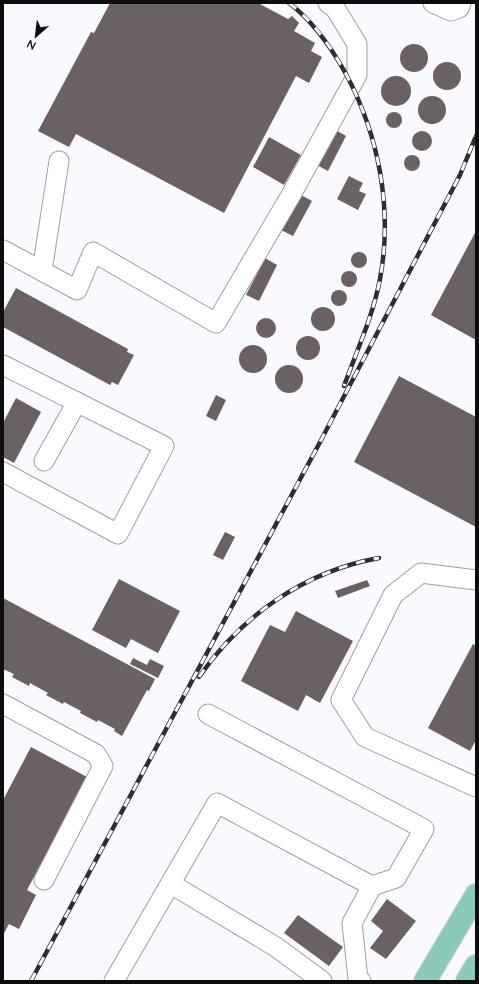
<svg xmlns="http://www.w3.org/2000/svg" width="479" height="984" font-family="Lato,sans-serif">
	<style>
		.building { fill: #6a6065 }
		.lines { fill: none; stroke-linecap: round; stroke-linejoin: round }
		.minor-casing { stroke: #9f9da6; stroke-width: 21 }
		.major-casing { stroke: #d3d3d4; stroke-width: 24 }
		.minor { stroke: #fff; stroke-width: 19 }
		.major { stroke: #8bcabb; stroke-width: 22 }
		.rail-casing { stroke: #2e2d30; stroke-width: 4.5 }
		.rail { stroke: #faf9fe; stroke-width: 3; stroke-dasharray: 9; stroke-linecap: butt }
	</style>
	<rect width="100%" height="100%" fill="#faf9fe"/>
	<g class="building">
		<path d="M 110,3 L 258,3 L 288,19 L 292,16 L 299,23 L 294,31 L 315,43 L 311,51 L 322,57 L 309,83 L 296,76 L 224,213 L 76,134 L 69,147 L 38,131 L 91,32 L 94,33 Z"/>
		<circle cx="414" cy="58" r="14"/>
		<circle cx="447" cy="76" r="14"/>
		<circle cx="396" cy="91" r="15"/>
		<circle cx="432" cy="110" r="14"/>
		<circle cx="394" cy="120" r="8"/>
		<path d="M 334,129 L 346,136 L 328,171 L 315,164 Z"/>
		<circle cx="422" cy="141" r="10"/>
		<path d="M 269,137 L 301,155 L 284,185 L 253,167 Z"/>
		<circle cx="412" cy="163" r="8"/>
		<path d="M 349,176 L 363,183 L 359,191 L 366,194 L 358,210 L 337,199 Z"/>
		<path d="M 299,194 L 312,201 L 293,236 L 281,230 Z"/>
		<path d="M 476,231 L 476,340 L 431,315 Z"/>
		<circle cx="359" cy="260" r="8"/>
		<path d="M 265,258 L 277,265 L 259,301 L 246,295 Z"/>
		<circle cx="349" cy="279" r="8"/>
		<path d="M 16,288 L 128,349 L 127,352 L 134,355 L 118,385 L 112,382 L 110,385 L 3,327 L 3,312 Z"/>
		<circle cx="339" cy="298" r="8"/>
		<circle cx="323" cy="319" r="12"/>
		<circle cx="266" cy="328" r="10"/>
		<circle cx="308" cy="348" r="12"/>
		<circle cx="253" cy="359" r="14"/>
		<circle cx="289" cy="379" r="14"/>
		<path d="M 399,376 L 476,417 L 476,527 L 354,462 Z"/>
		<path d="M 216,395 L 226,400 L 216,421 L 206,416 Z"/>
		<path d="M 16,398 L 41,412 L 14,463 L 3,457 L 3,423 Z"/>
		<path d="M 225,532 L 235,537 L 223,560 L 213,555 Z"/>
		<path d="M 119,579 L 180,611 L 158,653 L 131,639 L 126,648 L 92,630 Z"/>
		<path d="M 367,580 L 370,586 L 338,598 L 335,591 Z"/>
		<path d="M 3,598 L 155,679 L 149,691 L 147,690 L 122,736 L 114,731 L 115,729 L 98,720 L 97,722 L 80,713 L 81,711 L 64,702 L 63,704 L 46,695 L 48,693 L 30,683 L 29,686 L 12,677 L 14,674 L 3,669 Z"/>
		<path d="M 296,611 L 353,641 L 320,703 L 306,695 L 298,711 L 241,681 L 270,625 L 285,632 Z"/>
		<path d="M 473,644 L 476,646 L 476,740 L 470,751 L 428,728 Z"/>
		<path d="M 133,658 L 147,665 L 150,659 L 164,666 L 158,678 L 130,664 Z"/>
		<path d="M 31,747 L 87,777 L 27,890 L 36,895 L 19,929 L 9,924 L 3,935 L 3,800 Z"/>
		<path d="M 387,899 L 416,921 L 386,959 L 370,948 L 383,931 L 371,921 Z"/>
		<path d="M 298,915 L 343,947 L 329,966 L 284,933 Z"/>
	</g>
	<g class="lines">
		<g class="minor-casing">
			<g id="minor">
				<path d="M 433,3 L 451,11 L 459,8 L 461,3"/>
				<path d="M 3,250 L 77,290 L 93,252 L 216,323 L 291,195 L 357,75 L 357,44 L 335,8 L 328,3"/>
				<path d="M 42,271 L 59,161"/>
				<path d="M 3,365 L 164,446 L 118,534 L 3,472"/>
				<path d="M 44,461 L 77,402"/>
				<path d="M 476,580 L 421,573 L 393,595 L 341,700 L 365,737 L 476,787"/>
				<path d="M 3,704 L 96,754 L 103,766 L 44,880"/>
				<path d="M 208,714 L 424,829 L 396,878 L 372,886"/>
				<path d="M 171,884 L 276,947 L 322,981"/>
				<path d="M 114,981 L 217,803 L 372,886 L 352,923 L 358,979 L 361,981"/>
			</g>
		</g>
		<g class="major-casing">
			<g id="major">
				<path d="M 425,981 L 476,895"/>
				<path d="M 467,981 L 476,966"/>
			</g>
		</g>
		<use href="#minor" class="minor"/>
		<use href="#major" class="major"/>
		<g class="rail-casing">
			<g id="rail">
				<path d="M 289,3 C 314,22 331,47 346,74 C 379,136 393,209 380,279 C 373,316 357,350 344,386"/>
				<path d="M 199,677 C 241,616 305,571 379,558"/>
				<path d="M 31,981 L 319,444 L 460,175 L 476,136"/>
			</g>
		</g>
		<use href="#rail" class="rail"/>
	</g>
	<rect width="479" height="984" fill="none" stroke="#0d0c0f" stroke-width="8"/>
	<g transform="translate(36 36) rotate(208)" stroke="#faf9fe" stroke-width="3" paint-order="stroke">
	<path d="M0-3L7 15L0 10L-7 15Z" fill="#0d0c0f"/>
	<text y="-6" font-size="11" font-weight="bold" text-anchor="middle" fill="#0d0c0f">N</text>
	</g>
</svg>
